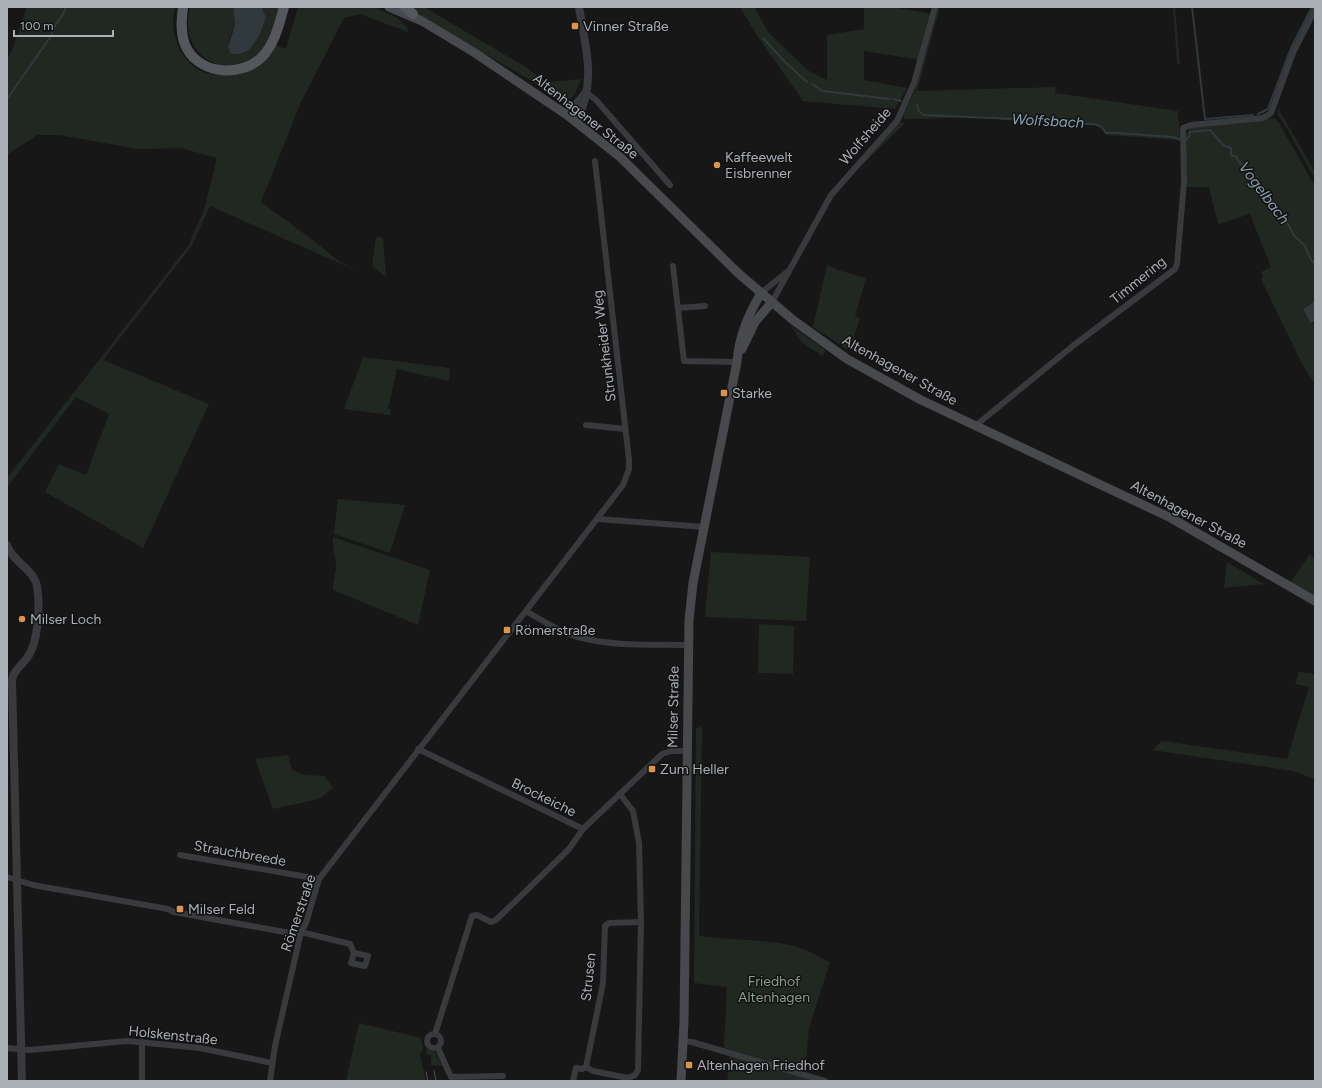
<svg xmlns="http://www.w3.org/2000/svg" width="1322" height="1088" font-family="Figtree,sans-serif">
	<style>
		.green { fill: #212821 }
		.water { fill: #30393d }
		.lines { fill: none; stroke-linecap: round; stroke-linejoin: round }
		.stream { stroke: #30393d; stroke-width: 2 }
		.minor { stroke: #383a3d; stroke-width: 6 }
		.tertiary { stroke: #383a3d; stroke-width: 8 }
		.secondary { stroke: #47494d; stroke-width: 9 }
		.primary { stroke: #55575c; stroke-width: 10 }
		.tram { stroke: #4e5054; stroke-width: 1 }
		.poi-dot { fill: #dc944c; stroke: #121213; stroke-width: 1.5 }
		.labels { text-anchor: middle; stroke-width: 3; stroke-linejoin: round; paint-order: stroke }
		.poi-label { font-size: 14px; fill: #abb0b7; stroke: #121213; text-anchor: start }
		.street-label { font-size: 14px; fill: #abb0b7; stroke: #121213 }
		.park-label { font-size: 14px; fill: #879f84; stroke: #121213 }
		.water-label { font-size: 15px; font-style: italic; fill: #86a1ad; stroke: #121213 }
	</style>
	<rect width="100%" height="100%" fill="#171718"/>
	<g class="green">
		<path d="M 27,7 L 175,7 C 174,12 173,17 173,22 C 173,42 186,68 207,73 C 214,74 224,73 231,72 C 251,71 267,65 276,45 L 286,49 L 298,7 L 374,7 L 396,17 L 407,27 L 408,32 L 360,14 L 344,18 L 301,102 L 261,202 L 314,241 L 337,260 L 362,273 L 210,206 L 191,247 L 103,360 L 209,404 L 143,548 L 45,492 L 59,464 L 86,475 L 109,414 L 76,397 L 7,487 L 7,478 L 188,246 L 204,210 L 217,158 L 181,148 L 138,149 L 59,135 L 37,135 L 7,155 L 7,59 L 12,50 Z"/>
		<path d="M 190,7 L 233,7 L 235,25 L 229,41 L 229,50 L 253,46 L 266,18 L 262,7 L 282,7 C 277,24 272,43 258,57 C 251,64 239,66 230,66 C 198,65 182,37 190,7 Z"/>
		<path d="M 410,7 L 424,7 L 524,66 L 546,82 L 581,79 L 575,94 L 569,100 L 569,103 L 556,99 L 539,85 L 430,22 L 430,19 L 425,19 Z"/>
		<path d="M 740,7 L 754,7 L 768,32 L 807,70 L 827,80 L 827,35 L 864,29 L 864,7 L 892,7 L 928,13 L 930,16 L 917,62 L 915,59 L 864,51 L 864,80 L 907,88 L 895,109 L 803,101 L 758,37 Z"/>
		<path d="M 937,7 L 940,7 L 917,91 L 1056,87 L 1055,93 L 1178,111 L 1180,140 L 1106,135 L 1100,125 L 1003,120 L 990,117 L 905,119 L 903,115 L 915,90 Z"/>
		<path d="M 1173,7 L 1175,7 L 1180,64 L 1177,64 Z"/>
		<path d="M 1279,103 L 1279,110 L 1315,172 L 1315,179 L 1285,125 L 1278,115 Z"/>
		<path d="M 1274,118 L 1279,123 L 1315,186 L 1315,301 L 1303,309 L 1308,321 L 1312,323 L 1315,321 L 1315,385 L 1301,362 L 1261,279 L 1263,278 L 1261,272 L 1271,267 L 1250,214 L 1219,224 L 1216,216 L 1209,187 L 1187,187 L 1185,135 L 1190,128 Z"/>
		<path d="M 900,123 L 905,123 L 860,167 L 859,165 Z"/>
		<path d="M 376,237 L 383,238 L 386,277 L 372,266 Z"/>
		<path d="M 827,265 L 841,271 L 866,278 L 855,316 L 860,318 L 851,346 L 847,349 L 813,327 Z"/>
		<path d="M 791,326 L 825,350 L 823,356 L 802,343 Z"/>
		<path d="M 363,357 L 450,368 L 449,381 L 397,369 L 388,409 L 391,410 L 390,415 L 344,409 Z"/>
		<path d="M 338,499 L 405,505 L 390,553 L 334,534 Z"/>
		<path d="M 333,537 L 430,570 L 418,625 L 333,590 C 332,582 336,575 336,567 C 336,557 332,547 333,537 Z"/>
		<path d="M 711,552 L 810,557 L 806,621 L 705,617 Z"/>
		<path d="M 1310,554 L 1315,561 L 1315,597 L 1290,583 Z"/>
		<path d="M 1227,562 L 1264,584 L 1224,588 Z"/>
		<path d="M 759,624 L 794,626 L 793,674 L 758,673 Z"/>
		<path d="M 1299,672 L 1315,674 L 1315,779 L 1293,771 L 1152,750 L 1162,741 L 1287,759 L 1309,687 L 1295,684 Z"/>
		<path d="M 702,725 L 699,936 C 729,940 760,939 790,945 C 804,948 817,956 830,962 L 809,1028 L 805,1073 L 724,1048 L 727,987 L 694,983 L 696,729 Z"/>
		<path d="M 288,755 L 292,770 L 305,775 L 324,776 L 333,788 L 319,799 L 273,809 L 255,759 Z"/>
		<path d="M 359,1023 L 421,1038 L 423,1050 L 420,1054 L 426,1081 L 346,1081 Z"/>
		<path d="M 426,1049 L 435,1052 L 443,1066 L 431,1065 L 431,1055 L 427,1055 Z"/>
		<path d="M 730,1055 L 814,1081 L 727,1081 Z"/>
	</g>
	<g class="water">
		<path d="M 233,7 L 262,7 L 266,18 C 260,34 252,59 230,53 L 228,47 L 235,25 Z"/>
		<path d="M 1315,301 L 1315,321 L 1310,323 L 1303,309 Z"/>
	</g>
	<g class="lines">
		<g class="stream">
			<path d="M 1192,7 L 1205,119 L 1253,115"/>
			<path d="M 763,38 L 785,62 L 807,82"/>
			<path d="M 812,84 L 823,91 L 890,99"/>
			<path d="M 7,99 L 51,36 C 53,23 63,19 66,7"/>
			<path d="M 893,99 L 901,101"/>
			<path d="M 917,105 L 919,111 L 924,115 L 1077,122 C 1089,127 1098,119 1106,133 L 1117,133 L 1173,137 L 1181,140"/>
			<path d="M 1258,114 L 1268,109 L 1291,48 L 1312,7"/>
			<path d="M 1186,139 L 1189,137 L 1190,132 L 1210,130 L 1223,145 L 1231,148 L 1231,155 L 1237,157 L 1238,161 C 1259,182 1279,206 1292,232 C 1295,238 1301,241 1305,246 C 1310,254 1306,255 1315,264"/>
		</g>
		<g class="minor">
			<path d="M 586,92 L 596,100 L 670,185"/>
			<path d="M 673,266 L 684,361 L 737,362"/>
			<path d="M 761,293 L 787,272"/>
			<path d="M 772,302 L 831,195 L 897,121 L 914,83 L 935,7"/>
			<path d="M 678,308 L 705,306"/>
			<path d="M 586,425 L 625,429"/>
			<path d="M 975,426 L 1074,345 L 1175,269 L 1177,264 L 1184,182 L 1183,128 L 1191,125 L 1263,118 L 1271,113 L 1293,53 L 1315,10"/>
			<path d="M 598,519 L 704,527"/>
			<path d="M 526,611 C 543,621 560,632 578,637 C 614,647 652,644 688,645"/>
			<path d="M 418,749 L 583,829"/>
			<path d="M 180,855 L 319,879"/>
			<path d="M 7,877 L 33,885 L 168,909 L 174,912 L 290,933 L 301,932"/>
			<path d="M 301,932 L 350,944 L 354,953 L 368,956 L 365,966 L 351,963 L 354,953"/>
			<circle cx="434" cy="1041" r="7"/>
			<path d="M 435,1034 L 472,916 L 477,915 L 491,922 L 496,920 L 569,849 L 583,829 L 662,754 L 671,751 L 686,751"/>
			<path d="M 683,1041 L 692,1042 L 825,1081"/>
			<path d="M 142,1042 L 142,1081"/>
			<path d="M 7,1048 L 30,1050 L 127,1041 L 200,1048 L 272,1063"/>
			<path d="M 438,1048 L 451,1077 L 503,1076"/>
			<path d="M 586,1067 L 593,1071 L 628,1078 L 635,1075 L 638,1070 L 641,922 L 639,843 L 633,811 L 620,794"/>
			<path d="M 586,1067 L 603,983 L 605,926 L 609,923 L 641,922"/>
			<path d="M 270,1081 L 275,1046 L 301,932 L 306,923 L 319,879 L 623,485 L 629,469 L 629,460 L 595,161"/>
			<path d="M 573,1081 L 576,1068 L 582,1069 L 586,1067"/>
		</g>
		<g class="tertiary">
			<path d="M 567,115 L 586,92"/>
			<path d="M 576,122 C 597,82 586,50 579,7"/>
			<path d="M 7,545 C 12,562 33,568 37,586 C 40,605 39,642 27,658 C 22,665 13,671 12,680 L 22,1081"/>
		</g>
		<g class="secondary">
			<path d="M 389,7 L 422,21 L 475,53 L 567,115 L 620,157 L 738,273 L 793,320 L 847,359 L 921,400 L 1171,518 L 1315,601"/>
			<path d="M 742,349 L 755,322 L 772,302"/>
			<path d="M 681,1081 L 684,1022 L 689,620 L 693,583 L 737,362 C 739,336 748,315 761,293"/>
		</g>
		<g class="primary">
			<path d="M 183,7 C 181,21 180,36 187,49 C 202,75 242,77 262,57 C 275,43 279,25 284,7"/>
			<path d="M 405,7 L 413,14"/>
		</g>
		<g class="tram">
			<path d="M 434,1071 L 436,1081"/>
			<path d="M 426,1072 L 428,1081"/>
		</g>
	</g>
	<g class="poi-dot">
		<rect x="571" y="22" width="8" height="8" rx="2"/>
		<circle cx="717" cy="165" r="4"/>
		<rect x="720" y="389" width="8" height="8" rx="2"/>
		<circle cx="22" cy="619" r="4"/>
		<rect x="503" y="626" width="8" height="8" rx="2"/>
		<rect x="648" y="765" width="8" height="8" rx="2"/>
		<rect x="176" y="905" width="8" height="8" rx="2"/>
		<rect x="685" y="1061" width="8" height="8" rx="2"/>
	</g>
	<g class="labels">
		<g class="poi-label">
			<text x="583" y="31">Vinner Straße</text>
			<text x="725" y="162">Kaffeewelt<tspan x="725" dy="16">Eisbrenner</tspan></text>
			<text x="732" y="398">Starke</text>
			<text x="30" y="624">Milser Loch</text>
			<text x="515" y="635">Römerstraße</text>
			<text x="660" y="774">Zum Heller</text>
			<text x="188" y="914">Milser Feld</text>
			<text x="697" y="1070">Altenhagen Friedhof</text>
		</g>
		<g class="street-label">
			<text transform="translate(586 116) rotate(38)" y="5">Altenhagener Straße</text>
			<text transform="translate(865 136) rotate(-49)" y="5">Wolfsheide</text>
			<text transform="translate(1138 280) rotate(-39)" y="5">Timmering</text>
			<text transform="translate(604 346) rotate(-97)" y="5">Strunkheider Weg</text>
			<text transform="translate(900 370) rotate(29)" y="5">Altenhagener Straße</text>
			<text transform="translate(1189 514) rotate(28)" y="5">Altenhagener Straße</text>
			<text transform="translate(673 707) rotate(-89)" y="5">Milser Straße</text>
			<text transform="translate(544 797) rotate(26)" y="5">Brockeiche</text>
			<text transform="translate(240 853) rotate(10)" y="5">Strauchbreede</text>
			<text transform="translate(298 913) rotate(-71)" y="5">Römerstraße</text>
			<text transform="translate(588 977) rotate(-84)" y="5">Strusen</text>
			<text transform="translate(173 1035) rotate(6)" y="5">Holskenstraße</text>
		</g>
		<g class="park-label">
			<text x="774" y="986">Friedhof<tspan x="774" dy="16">Altenhagen</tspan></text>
		</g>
		<g class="water-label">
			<text transform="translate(1048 121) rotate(3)" y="5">Wolfsbach</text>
			<text transform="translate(1264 193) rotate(53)" y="5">Vogelbach</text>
		</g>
	</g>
	<rect width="1322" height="1088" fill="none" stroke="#abb0b7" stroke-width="16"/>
	<path d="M14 30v6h99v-6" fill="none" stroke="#abb0b7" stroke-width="2"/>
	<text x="20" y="30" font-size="12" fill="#abb0b7" stroke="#121213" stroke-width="3" paint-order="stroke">100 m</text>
</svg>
